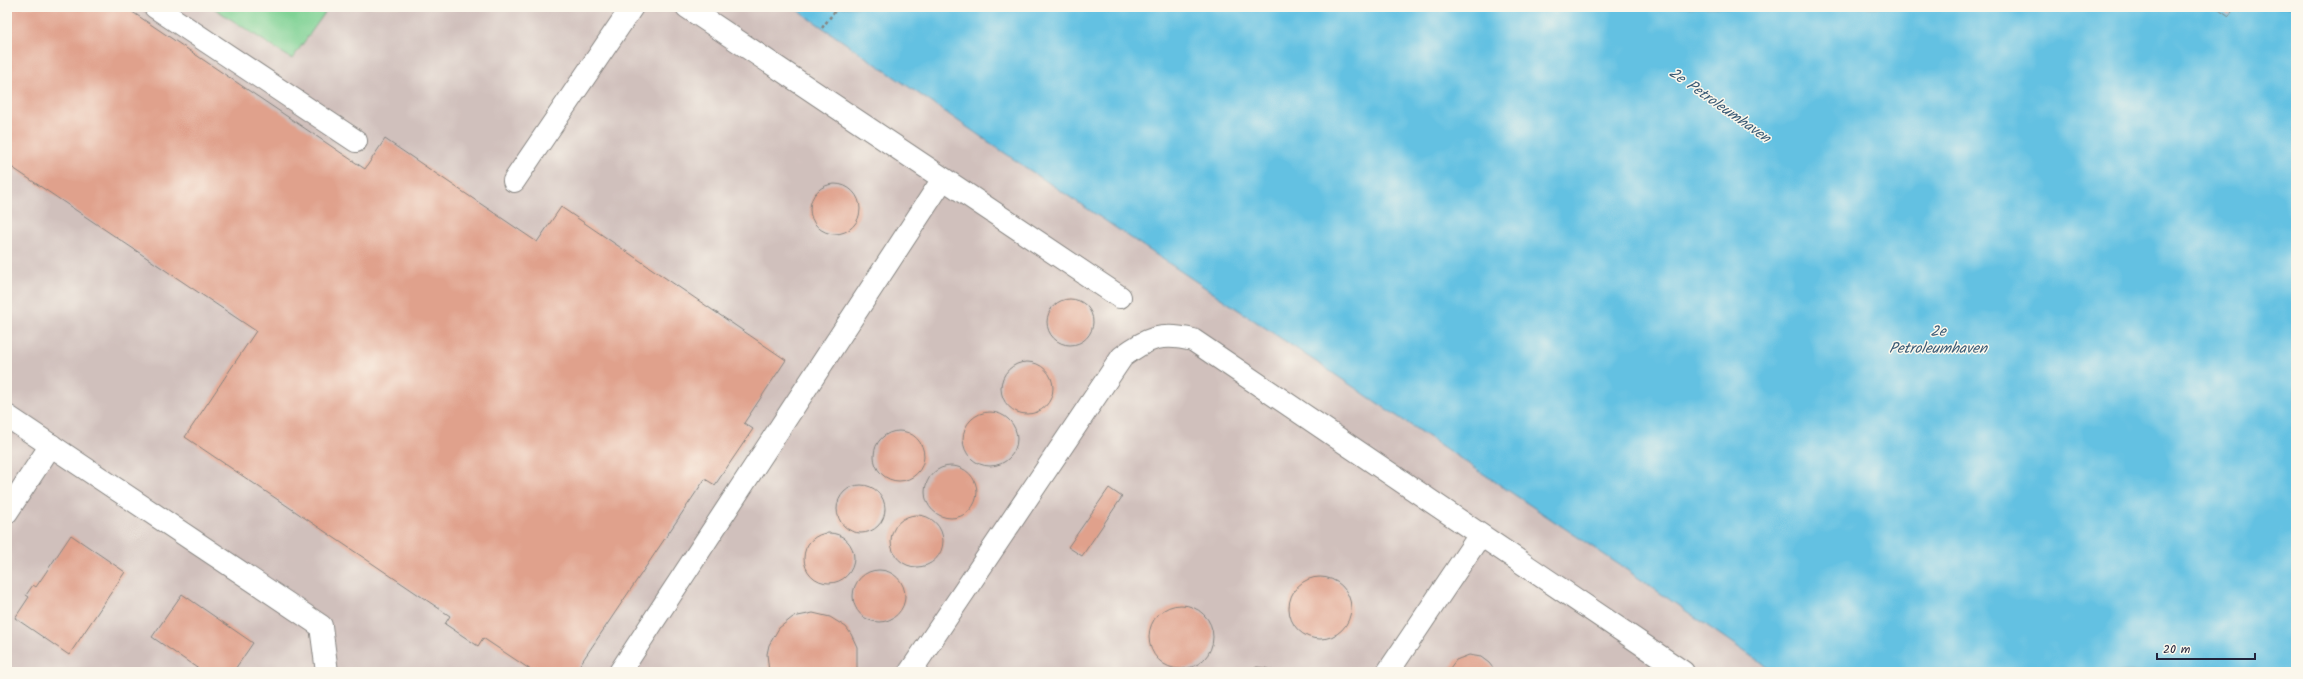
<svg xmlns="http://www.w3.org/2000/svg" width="2303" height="679" font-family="Kalam,sans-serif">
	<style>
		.industrial { fill: #d0c0bc }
		.green { fill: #7fd294; stroke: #507a68 }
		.water { fill: #63c1e2; stroke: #42728e }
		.building { fill: #e0a18c }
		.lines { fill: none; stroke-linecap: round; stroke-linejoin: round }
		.minor-casing { stroke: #868480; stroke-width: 24 }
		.path { stroke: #868480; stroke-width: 2.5; stroke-dasharray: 3 3; stroke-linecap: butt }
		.minor { stroke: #fff; stroke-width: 22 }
		.labels { text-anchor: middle; stroke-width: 3; stroke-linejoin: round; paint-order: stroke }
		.water-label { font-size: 15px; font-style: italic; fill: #395a75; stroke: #fbf7ec }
	</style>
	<rect width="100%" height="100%" fill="#fbf7ec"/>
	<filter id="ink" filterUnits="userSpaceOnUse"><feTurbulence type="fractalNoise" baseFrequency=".025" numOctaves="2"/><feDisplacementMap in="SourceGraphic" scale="8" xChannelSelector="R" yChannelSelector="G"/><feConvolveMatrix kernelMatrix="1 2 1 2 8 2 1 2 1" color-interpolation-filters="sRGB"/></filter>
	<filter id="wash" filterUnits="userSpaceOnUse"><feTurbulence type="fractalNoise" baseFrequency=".012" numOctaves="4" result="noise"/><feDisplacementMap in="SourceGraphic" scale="16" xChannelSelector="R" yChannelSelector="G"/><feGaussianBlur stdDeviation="0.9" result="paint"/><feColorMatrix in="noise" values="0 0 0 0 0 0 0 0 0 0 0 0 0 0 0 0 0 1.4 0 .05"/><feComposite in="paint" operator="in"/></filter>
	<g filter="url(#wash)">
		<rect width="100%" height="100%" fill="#ebe5c6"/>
		<path class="industrial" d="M 7,7 L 802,7 L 1783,672 L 7,672 Z"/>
		<path class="green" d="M 212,7 L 329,7 L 292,59 Z"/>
		<path class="water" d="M 793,7 L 2296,7 L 2296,672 L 1774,672 L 1624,568 L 1025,167 Z"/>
		<g id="blocks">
			<g class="building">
				<path d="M 7,7 L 125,7 L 365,169 L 385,139 L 537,242 L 561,207 L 786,360 L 744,423 L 753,429 L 715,485 L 705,479 L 575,672 L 534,672 L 483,638 L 478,646 L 445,624 L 450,616 L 185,437 L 256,331 L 7,164 Z"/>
				<path d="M 2216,7 L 2235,7 L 2229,16 Z"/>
				<circle cx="835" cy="209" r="25"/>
				<circle cx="1070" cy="322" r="23"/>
				<circle cx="1027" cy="388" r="26"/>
				<circle cx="990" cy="439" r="27"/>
				<circle cx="899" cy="456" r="25"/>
				<circle cx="951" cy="492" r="26"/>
				<circle cx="861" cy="509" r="24"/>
				<path d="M 1109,488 L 1122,497 L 1082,556 L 1068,547 Z"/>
				<circle cx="917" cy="541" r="26"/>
				<circle cx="829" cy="558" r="25"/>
				<path d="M 71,535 L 125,572 L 69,655 L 15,618 L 29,597 L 26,595 L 33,585 L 36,587 Z"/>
				<circle cx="879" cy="596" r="26"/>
				<circle cx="1320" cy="608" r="31"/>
				<path d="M 182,594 L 253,643 L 233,672 L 203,672 L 152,637 Z"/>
				<circle cx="1181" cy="637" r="32"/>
				<path d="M 813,613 L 830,617 L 846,627 L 851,634 L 857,647 L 857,672 L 769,672 L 767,654 L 769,645 L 779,628 L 793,617 Z"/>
				<path d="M 1469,655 L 1481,657 L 1489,663 L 1496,672 L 1447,672 L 1456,660 Z"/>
				<path d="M 1257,667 L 1265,668 L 1277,672 L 1242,672 Z"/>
			</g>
		</g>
	</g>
	<g filter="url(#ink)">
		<use href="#blocks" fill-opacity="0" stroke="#868480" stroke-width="1"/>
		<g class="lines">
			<g class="minor-casing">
				<g id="minor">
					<path d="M 155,7 L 356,141"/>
					<path d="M 687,7 L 1120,297"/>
					<path d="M 514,181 L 632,7"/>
					<path d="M 7,416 L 321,626 L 327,672"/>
					<path d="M 7,512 L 51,445"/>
					<path d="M 620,672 L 943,179"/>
					<path d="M 910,672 L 1122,357 C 1147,338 1162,332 1193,340 L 1683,672"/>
					<path d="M 1388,672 L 1480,535"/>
				</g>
			</g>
			<path class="path" d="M 822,28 L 838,7"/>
			<use href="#minor" class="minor"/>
		</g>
	</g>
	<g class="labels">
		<g class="water-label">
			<text transform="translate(1720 105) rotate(35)" y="5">2e Petroleumhaven</text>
			<text x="1938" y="336">2e<tspan x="1938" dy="17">Petroleumhaven</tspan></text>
		</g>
	</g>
	<rect width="2303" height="679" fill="none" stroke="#fbf7ec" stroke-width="24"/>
	<path d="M2157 653v6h98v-6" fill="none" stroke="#22223b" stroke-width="2"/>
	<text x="2163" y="653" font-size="12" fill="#22223b" stroke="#fbf7ec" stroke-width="3" paint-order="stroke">20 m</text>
</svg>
